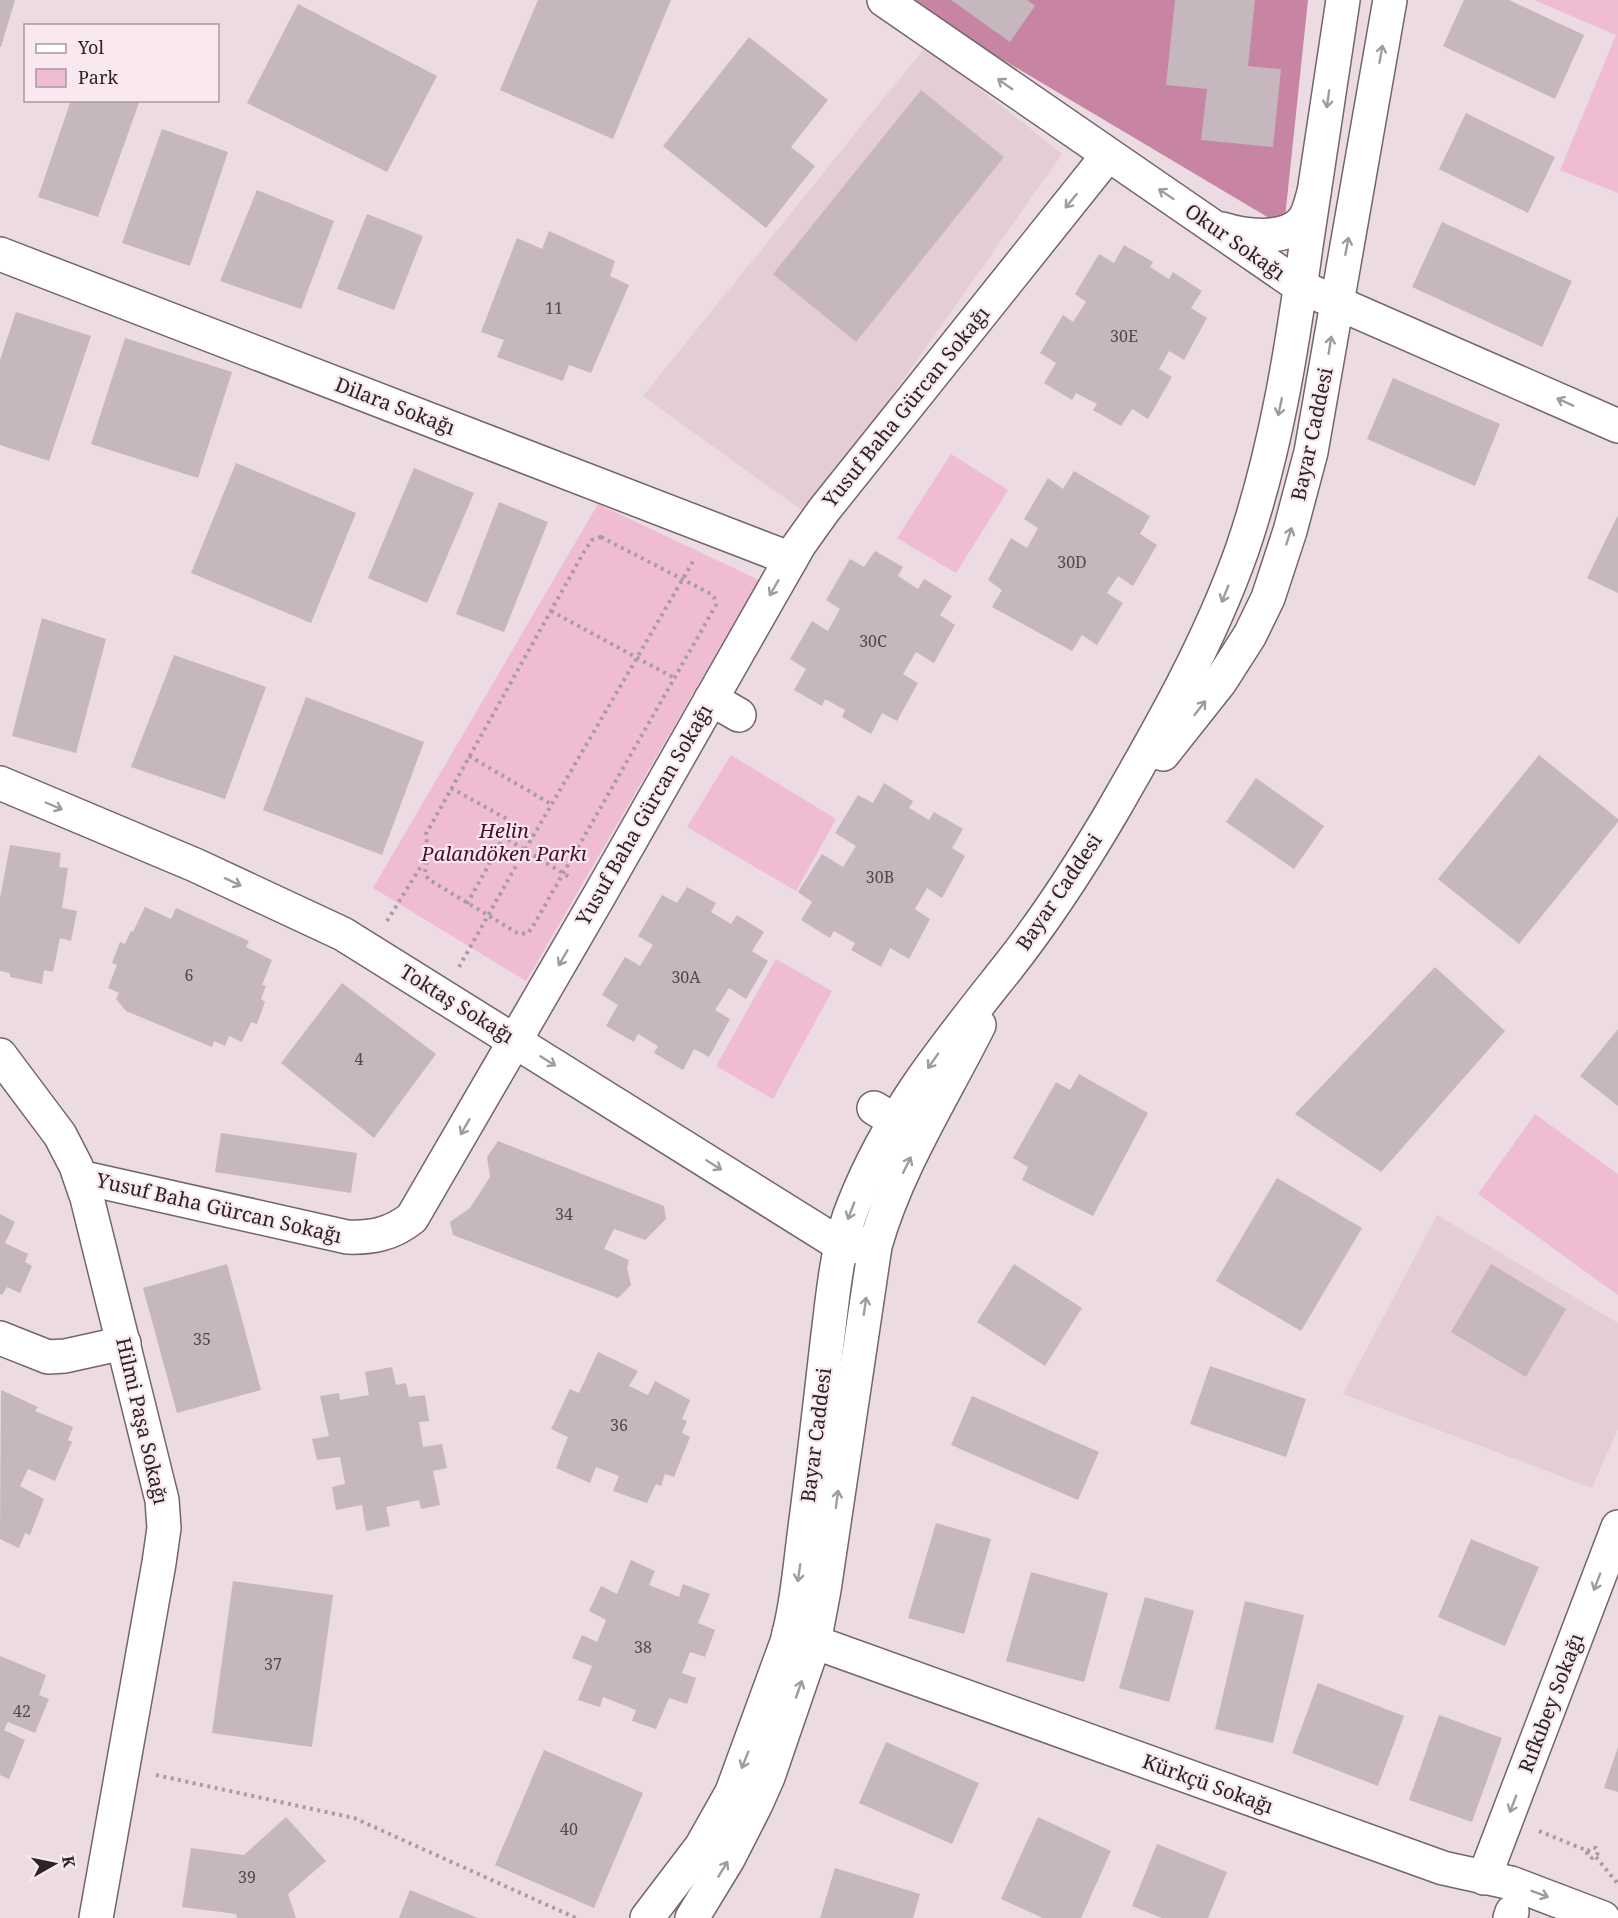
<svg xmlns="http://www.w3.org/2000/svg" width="1618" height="1918" font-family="'Noto Serif',serif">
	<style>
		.built { fill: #e4cdd6 }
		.green { fill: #efbcd3 }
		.forest { fill: #c784a3 }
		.building { fill: #c6b6bd }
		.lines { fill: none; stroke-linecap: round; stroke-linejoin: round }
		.minor-casing { stroke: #74656b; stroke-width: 36 }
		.major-casing { stroke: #74656b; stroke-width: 36 }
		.path { stroke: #a99ca1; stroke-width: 4; stroke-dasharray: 3 4.5; stroke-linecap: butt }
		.minor { stroke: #fff; stroke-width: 33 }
		.major { stroke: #fff; stroke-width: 33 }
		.oneway { stroke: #9f9c9d }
		.labels { text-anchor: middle; stroke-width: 4.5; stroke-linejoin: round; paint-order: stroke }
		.number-label { font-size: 16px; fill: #51484c }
		.street-label { font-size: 20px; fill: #2a2426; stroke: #f9e8ef }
		.park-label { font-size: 20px; font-style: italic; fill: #490d2f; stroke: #f9e8ef }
	</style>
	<rect width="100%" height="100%" fill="#ecdbe2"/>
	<g class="built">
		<path d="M 926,46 L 1062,154 L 808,515 L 643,396 Z"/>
		<path d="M 1437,1215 L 1618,1323 L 1618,1429 L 1592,1488 L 1343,1394 Z"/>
	</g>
	<g class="green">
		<path d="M 1534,0 L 1618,0 L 1618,193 L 1560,170 L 1616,35 Z"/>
		<path d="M 951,454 L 1008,490 L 956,573 L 897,538 Z"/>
		<path d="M 598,504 L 759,580 L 526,981 L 373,888 Z"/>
		<path d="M 731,755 L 836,819 L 796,891 L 687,827 Z"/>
		<path d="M 776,959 L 832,991 L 773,1099 L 716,1066 Z"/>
		<path d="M 1535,1114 L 1618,1174 L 1618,1295 L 1478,1194 Z"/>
	</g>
	<path class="forest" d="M 905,0 L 1308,0 L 1284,227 L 943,24 Z"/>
	<g class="building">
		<path d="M 0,0 L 15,0 L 1,47 L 0,47 Z"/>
		<path d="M 538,0 L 671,0 L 613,139 L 500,90 Z"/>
		<path d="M 951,0 L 1027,0 L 1035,6 L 1010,42 Z"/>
		<path d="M 1175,0 L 1255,0 L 1248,66 L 1281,69 L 1273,147 L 1201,140 L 1207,89 L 1166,85 Z"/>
		<path d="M 1464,0 L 1509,0 L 1584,35 L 1555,99 L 1443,46 Z"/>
		<path d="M 298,4 L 437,76 L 387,172 L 247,103 Z"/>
		<path d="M 749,37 L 828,100 L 791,147 L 815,166 L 766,228 L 663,146 Z"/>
		<path d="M 921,90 L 1004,157 L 856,342 L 773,274 Z"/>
		<path d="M 71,100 L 140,100 L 98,217 L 38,197 Z"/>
		<path d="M 1466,113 L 1555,157 L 1528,213 L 1439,169 Z"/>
		<path d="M 162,129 L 228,152 L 190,266 L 122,243 Z"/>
		<path d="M 257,190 L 334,221 L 301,309 L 220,281 Z"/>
		<path d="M 367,214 L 423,236 L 394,310 L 337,289 Z"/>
		<path d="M 1442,222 L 1572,281 L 1542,347 L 1412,287 Z"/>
		<path d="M 549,231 L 615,261 L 610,276 L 629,285 L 591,373 L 569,365 L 563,381 L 497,357 L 504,340 L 481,332 L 517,238 L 542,249 Z"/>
		<path d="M 1124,245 L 1153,262 L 1150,267 L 1169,279 L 1173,272 L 1202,291 L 1191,308 L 1207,318 L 1184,360 L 1169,351 L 1159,369 L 1172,377 L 1148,419 L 1132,409 L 1121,426 L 1093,410 L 1097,404 L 1076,393 L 1072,400 L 1044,383 L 1056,363 L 1040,353 L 1063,315 L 1073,322 L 1086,302 L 1075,294 L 1099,254 L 1114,263 Z"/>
		<path d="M 16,312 L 91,336 L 49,461 L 0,445 L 0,360 Z"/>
		<path d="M 125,338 L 232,372 L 198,478 L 91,444 Z"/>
		<path d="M 1393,378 L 1500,424 L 1475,486 L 1367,439 Z"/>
		<path d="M 236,463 L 356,513 L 311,623 L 191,573 Z"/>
		<path d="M 414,468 L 474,493 L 427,603 L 368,578 Z"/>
		<path d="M 1074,471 L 1150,516 L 1140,534 L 1157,545 L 1133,586 L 1118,576 L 1107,593 L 1123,603 L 1097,645 L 1082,635 L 1072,651 L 992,607 L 1002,590 L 988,580 L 1011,538 L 1027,548 L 1038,528 L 1024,519 L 1048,478 L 1063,489 Z"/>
		<path d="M 499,502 L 548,522 L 504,632 L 456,614 Z"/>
		<path d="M 1618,515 L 1618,593 L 1587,578 Z"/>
		<path d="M 875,551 L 903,567 L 898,576 L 918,589 L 924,579 L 952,596 L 940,615 L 955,625 L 934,663 L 916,652 L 903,674 L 918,683 L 897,721 L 882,713 L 871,734 L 842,717 L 845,710 L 825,699 L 822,706 L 794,690 L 806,669 L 790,659 L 812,621 L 828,631 L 840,609 L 826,600 L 850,559 L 864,567 Z"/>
		<path d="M 42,618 L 106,639 L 76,753 L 12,736 Z"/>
		<path d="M 174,655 L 266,687 L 225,799 L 131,767 Z"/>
		<path d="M 306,697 L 424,742 L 382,855 L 263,810 Z"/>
		<path d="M 1539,755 L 1618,819 L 1618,822 L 1519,944 L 1438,879 Z"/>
		<path d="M 1256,778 L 1324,826 L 1294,869 L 1226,822 Z"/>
		<path d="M 884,783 L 913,801 L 909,808 L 929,820 L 934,812 L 963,829 L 952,848 L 965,856 L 942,898 L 927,888 L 915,909 L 930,919 L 909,959 L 890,948 L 881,967 L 851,950 L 855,943 L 834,931 L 830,938 L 801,920 L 812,902 L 798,892 L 822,854 L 843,867 L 856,846 L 835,833 L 858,795 L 873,803 Z"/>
		<path d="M 10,845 L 61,853 L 59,867 L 68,868 L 62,908 L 77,911 L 71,941 L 60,938 L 53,972 L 44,970 L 42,984 L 10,977 L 10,973 L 0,971 L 0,898 Z"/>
		<path d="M 687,887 L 716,903 L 711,912 L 731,924 L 737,915 L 764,932 L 752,951 L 768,961 L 746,999 L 729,988 L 715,1010 L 730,1019 L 709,1057 L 694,1049 L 683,1070 L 654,1053 L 658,1046 L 638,1034 L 634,1042 L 606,1026 L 618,1005 L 602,995 L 625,957 L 640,966 L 653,945 L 638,936 L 662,895 L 677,903 Z"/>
		<path d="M 145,907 L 171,919 L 176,908 L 249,941 L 246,947 L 272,960 L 262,985 L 266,986 L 261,999 L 265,1002 L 257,1024 L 251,1022 L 242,1042 L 229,1036 L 225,1046 L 214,1041 L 212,1047 L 126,1011 L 116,999 L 119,993 L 108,988 L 117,965 L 112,963 L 120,942 L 125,944 L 131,931 L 133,932 Z"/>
		<path d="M 1435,967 L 1505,1031 L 1381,1172 L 1295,1114 Z"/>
		<path d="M 342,983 L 436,1054 L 374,1138 L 281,1063 Z"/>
		<path d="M 1618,1029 L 1618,1106 L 1580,1076 Z"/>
		<path d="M 1079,1074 L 1148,1113 L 1093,1216 L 1022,1180 L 1028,1167 L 1013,1158 L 1056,1082 L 1070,1090 Z"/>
		<path d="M 221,1133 L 357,1153 L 351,1193 L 215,1172 Z"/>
		<path d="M 498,1141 L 664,1206 L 666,1219 L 645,1240 L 614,1229 L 604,1249 L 629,1260 L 627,1268 L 631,1285 L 618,1298 L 453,1235 L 450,1222 L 470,1208 L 490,1177 L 487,1157 Z"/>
		<path d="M 1277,1178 L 1362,1228 L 1301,1331 L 1216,1281 Z"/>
		<path d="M 0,1214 L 15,1222 L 5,1243 L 28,1254 L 25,1262 L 32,1266 L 20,1293 L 7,1287 L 2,1295 L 0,1294 Z"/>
		<path d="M 227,1264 L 261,1390 L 177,1413 L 143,1288 Z"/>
		<path d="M 1014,1264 L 1082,1308 L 1045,1366 L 977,1322 Z"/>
		<path d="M 1491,1264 L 1566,1309 L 1526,1377 L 1451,1332 Z"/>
		<path d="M 598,1352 L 638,1371 L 629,1386 L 648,1395 L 655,1381 L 690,1400 L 682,1419 L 687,1421 L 682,1433 L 690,1437 L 674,1477 L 665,1474 L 661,1486 L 656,1484 L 647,1503 L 613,1491 L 619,1476 L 596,1467 L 590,1483 L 556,1468 L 568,1437 L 551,1429 L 570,1389 L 579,1393 Z"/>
		<path d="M 1210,1366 L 1306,1399 L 1286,1457 L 1190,1424 Z"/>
		<path d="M 392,1367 L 396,1385 L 406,1383 L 409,1397 L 425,1395 L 429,1421 L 419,1422 L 423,1447 L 442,1444 L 447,1468 L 433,1471 L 440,1505 L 421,1509 L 419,1500 L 386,1507 L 390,1526 L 366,1531 L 362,1505 L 336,1510 L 332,1487 L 345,1484 L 340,1457 L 317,1460 L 312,1439 L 329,1436 L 320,1396 L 339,1393 L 340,1400 L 369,1395 L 365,1372 Z"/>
		<path d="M 1,1390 L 38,1407 L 35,1411 L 73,1427 L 68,1440 L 72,1442 L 55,1481 L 28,1469 L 20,1486 L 44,1499 L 30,1535 L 25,1533 L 19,1548 L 0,1539 Z"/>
		<path d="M 972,1396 L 1099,1452 L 1078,1500 L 951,1445 Z"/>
		<path d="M 936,1523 L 991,1539 L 964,1634 L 908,1618 Z"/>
		<path d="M 1471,1539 L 1539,1567 L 1505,1646 L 1438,1617 Z"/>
		<path d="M 631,1560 L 655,1571 L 649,1585 L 679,1597 L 683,1584 L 710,1594 L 698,1623 L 715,1630 L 705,1657 L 690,1652 L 682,1673 L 696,1678 L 687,1704 L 669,1698 L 656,1729 L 632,1721 L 636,1710 L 603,1697 L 600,1707 L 578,1700 L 592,1666 L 572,1658 L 582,1635 L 597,1642 L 606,1620 L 589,1611 L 601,1586 L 617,1594 Z"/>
		<path d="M 1031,1572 L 1108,1593 L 1084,1682 L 1006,1661 Z"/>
		<path d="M 233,1581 L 333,1595 L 312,1747 L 212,1733 Z"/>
		<path d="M 1145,1597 L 1194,1611 L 1169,1702 L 1119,1688 Z"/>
		<path d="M 1245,1601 L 1304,1615 L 1273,1743 L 1215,1729 Z"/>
		<path d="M 0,1656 L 46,1675 L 39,1695 L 49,1699 L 35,1733 L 8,1722 L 4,1730 L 25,1740 L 9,1779 L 0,1775 Z"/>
		<path d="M 1318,1683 L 1404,1716 L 1378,1786 L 1292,1753 Z"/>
		<path d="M 1439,1715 L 1502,1738 L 1472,1822 L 1409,1800 Z"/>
		<path d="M 886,1742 L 979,1783 L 952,1844 L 859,1803 Z"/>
		<path d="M 1618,1747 L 1618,1792 L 1604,1788 Z"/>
		<path d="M 544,1750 L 643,1793 L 594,1908 L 495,1865 Z"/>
		<path d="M 286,1817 L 326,1861 L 288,1894 L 296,1918 L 237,1918 L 236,1914 L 182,1907 L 191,1848 L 244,1855 Z"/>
		<path d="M 1038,1817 L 1111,1851 L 1081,1918 L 1043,1918 L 1001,1899 Z"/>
		<path d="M 1157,1844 L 1227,1872 L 1208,1918 L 1162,1918 L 1132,1906 Z"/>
		<path d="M 835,1868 L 920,1894 L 913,1918 L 820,1918 Z"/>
		<path d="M 410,1890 L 478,1918 L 399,1918 Z"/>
	</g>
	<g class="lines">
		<g class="minor-casing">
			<g id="minor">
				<path d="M 884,0 L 1301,287 L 1618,426"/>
				<path d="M 1222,229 C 1244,236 1283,241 1301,223 C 1309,215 1311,202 1314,192"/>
				<path d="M 0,254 L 791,559"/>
				<path d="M 711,699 L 739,715"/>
				<path d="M 0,783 L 195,865 L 343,934 L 841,1245 L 852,1247 L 866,1243"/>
				<path d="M 0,1055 L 60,1135 L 76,1166 L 87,1198 L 162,1500 L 164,1528 L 159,1563 L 96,1918"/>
				<path d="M 874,1108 L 894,1120"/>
				<path d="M 80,1177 L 347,1237 C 372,1238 392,1234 412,1218 L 599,896 L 799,545 L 824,510 L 1108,155"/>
				<path d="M 0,1338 L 48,1357 L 65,1356 L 124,1343"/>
				<path d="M 789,1633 L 1443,1868 L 1511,1883 L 1603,1918"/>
				<path d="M 1484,1878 L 1618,1527"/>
				<path d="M 1510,1918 L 1512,1912"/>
			</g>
		</g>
		<g class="major-casing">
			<g id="major">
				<path d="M 1163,754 L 1220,682 L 1250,635 L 1268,598 L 1290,531 L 1311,452 L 1390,0"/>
				<path d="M 647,1918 L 701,1847 L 732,1792 L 787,1642 C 797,1605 800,1566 805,1528 C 813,1466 820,1405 827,1343 C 833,1297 836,1247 854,1204 C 891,1111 947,1044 1008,967 C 1045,920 1082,863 1112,812 C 1161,727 1209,643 1242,550 C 1276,451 1292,349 1306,246 C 1318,164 1330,82 1343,0"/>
				<path d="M 692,1918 L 728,1859 L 756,1804 L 768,1777 L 814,1643 L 824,1590 L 875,1246 C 897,1168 943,1097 979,1025"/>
			</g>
		</g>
		<g class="path">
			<path d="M 601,537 L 709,593 L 714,597 L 716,605 L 532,928 L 528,933 L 519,934 L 428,879 L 425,872 L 428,855 L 426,834 L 585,550 L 592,540 Z"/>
			<path d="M 551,611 L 676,679"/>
			<path d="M 469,756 L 551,804"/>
			<path d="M 451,788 L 507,819 L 511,824 L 504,837 L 571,878"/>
			<path d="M 467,904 L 504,837"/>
			<path d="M 387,921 L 426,858"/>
			<path d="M 459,967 L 525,850 L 695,558"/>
			<path d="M 156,1775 L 354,1818 L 576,1918"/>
			<path d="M 1539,1831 L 1588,1851 L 1592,1847 L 1596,1848 L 1598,1851 L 1597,1855 L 1592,1858 L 1587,1854 L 1588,1851"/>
			<path d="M 1596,1857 L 1618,1884"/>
		</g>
		<use href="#minor" class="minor"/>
		<use href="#major" class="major"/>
	</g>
	<defs><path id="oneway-shaft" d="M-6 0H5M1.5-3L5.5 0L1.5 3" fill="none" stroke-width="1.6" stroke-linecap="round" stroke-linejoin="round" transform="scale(1.5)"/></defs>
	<g class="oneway">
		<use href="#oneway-shaft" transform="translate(1381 54) rotate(-80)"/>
		<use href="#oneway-shaft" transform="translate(1005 84) rotate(-145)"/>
		<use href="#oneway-shaft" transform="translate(1328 99) rotate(98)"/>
		<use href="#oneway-shaft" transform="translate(1166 194) rotate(-146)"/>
		<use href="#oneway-shaft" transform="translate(1071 201) rotate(129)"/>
		<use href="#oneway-shaft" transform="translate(1347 246) rotate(-79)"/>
		<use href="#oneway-shaft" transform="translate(1330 345) rotate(-81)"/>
		<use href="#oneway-shaft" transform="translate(1565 402) rotate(-156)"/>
		<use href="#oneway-shaft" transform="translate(1280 407) rotate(102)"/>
		<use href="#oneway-shaft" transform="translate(1289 536) rotate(-72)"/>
		<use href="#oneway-shaft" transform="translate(774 588) rotate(120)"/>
		<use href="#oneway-shaft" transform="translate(1225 594) rotate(112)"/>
		<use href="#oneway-shaft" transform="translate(1200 708) rotate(-52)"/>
		<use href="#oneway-shaft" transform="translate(54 806) rotate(23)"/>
		<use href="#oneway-shaft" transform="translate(233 882) rotate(25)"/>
		<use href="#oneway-shaft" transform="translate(563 958) rotate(120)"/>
		<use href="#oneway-shaft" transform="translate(548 1061) rotate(32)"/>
		<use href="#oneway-shaft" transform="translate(933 1061) rotate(125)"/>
		<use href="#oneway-shaft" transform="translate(465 1127) rotate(120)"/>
		<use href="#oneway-shaft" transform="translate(714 1165) rotate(32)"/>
		<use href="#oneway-shaft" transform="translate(907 1165) rotate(-64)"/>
		<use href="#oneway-shaft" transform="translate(851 1211) rotate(111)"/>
		<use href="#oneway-shaft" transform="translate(865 1306) rotate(-82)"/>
		<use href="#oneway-shaft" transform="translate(837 1499) rotate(-82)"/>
		<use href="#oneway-shaft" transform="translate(799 1573) rotate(98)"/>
		<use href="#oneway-shaft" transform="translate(1597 1582) rotate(111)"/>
		<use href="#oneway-shaft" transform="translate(799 1689) rotate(-71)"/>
		<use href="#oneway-shaft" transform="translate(745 1760) rotate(112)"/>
		<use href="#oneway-shaft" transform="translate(1513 1804) rotate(111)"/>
		<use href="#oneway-shaft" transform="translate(723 1869) rotate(-59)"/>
		<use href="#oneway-shaft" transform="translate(1540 1894) rotate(21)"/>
	</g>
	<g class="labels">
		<g class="number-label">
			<text x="554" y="314">11</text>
			<text x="1124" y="342">30E</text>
			<text x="1072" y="568">30D</text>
			<text x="873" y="647">30C</text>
			<text x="880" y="883">30B</text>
			<text x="189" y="981">6</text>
			<text x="686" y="983">30A</text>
			<text x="359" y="1065">4</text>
			<text x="564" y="1220">34</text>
			<text x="202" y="1345">35</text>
			<text x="619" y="1431">36</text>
			<text x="643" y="1653">38</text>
			<text x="273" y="1670">37</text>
			<text x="22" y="1717">42</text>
			<text x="569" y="1835">40</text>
			<text x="247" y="1883">39</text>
		</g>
		<g class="street-label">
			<text transform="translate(1235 242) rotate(35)" y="7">Okur Sokağı</text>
			<text transform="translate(395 406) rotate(21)" y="7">Dilara Sokağı</text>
			<text transform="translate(906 407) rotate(-51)" y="7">Yusuf Baha Gürcan Sokağı</text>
			<text transform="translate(1312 434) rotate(-78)" y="7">Bayar Caddesi</text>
			<text transform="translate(644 815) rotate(-60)" y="7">Yusuf Baha Gürcan Sokağı</text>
			<text transform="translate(1059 892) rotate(-56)" y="7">Bayar Caddesi</text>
			<text transform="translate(457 1004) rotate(32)" y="7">Toktaş Sokağı</text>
			<text transform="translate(219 1208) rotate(13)" y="7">Yusuf Baha Gürcan Sokağı</text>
			<text transform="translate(142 1421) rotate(77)" y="7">Hilmi Paşa Sokağı</text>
			<text transform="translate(816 1435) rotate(-83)" y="7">Bayar Caddesi</text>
			<text transform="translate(1551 1703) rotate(-69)" y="7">Rıfkıbey Sokağı</text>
			<text transform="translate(1208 1784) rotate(20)" y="7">Kürkçü Sokağı</text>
		</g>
		<g class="park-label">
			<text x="504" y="838">Helin<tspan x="504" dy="23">Palandöken Parkı</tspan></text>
		</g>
	</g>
	<rect x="24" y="24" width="195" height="78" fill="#f9e8ef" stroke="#a69a9f" stroke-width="1.5"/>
	<rect x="36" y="44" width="30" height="9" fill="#ffffff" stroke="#a69a9f" stroke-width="1.5"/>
	<text x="78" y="54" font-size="18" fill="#2a2426">Yol</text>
	<rect x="36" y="69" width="30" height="18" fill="#efbcd3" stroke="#a69a9f" stroke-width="1.5"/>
	<text x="78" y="84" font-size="18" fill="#2a2426">Park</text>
	<g transform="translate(54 1864) rotate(81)" stroke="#f9e8ef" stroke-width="4.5" paint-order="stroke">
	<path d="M0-4.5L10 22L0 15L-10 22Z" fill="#2a2426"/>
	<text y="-9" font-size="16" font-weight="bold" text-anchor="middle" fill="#2a2426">K</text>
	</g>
</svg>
